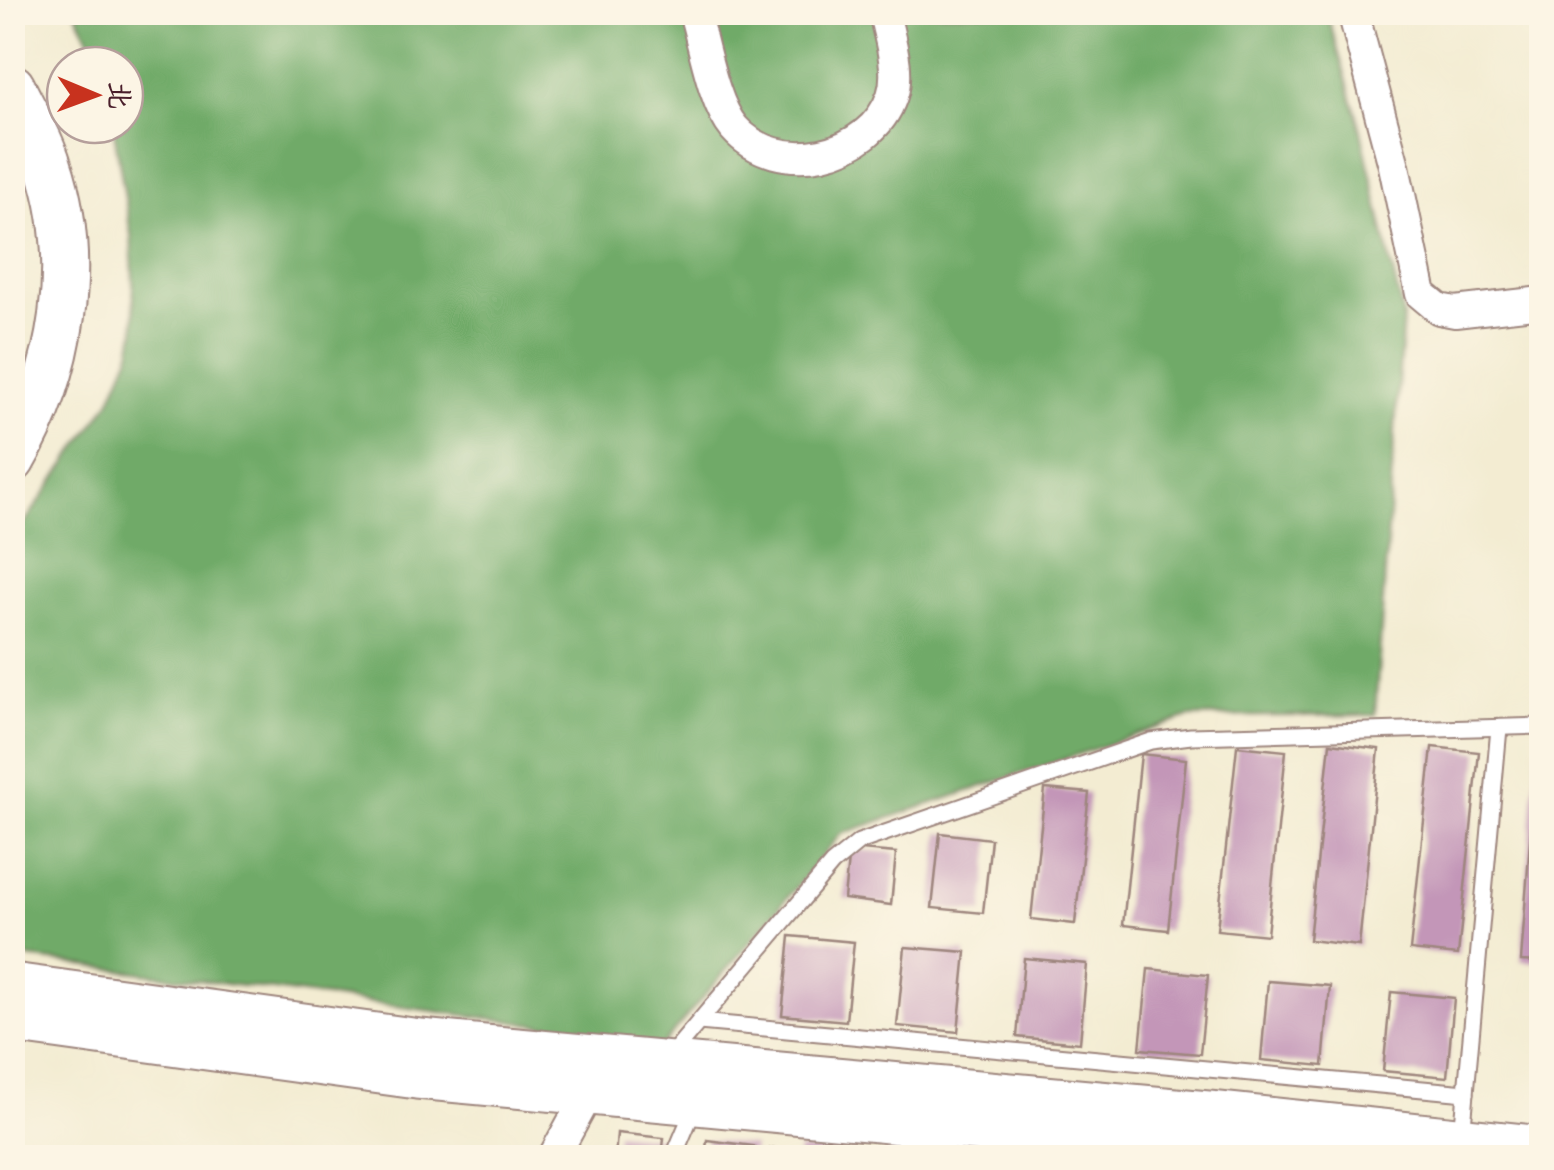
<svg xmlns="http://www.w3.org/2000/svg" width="1554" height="1170" font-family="Kalam,'LXGW WenKai TC',sans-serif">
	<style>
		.forest { fill: #70aa68; stroke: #5d644a; stroke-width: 2.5 }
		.building { fill: #c396b8 }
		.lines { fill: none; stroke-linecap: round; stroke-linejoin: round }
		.service-casing { stroke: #9e867e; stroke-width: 19 }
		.minor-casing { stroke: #9e867e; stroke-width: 34 }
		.secondary-casing { stroke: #9e867e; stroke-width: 49 }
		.service { stroke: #fff; stroke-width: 15 }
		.minor { stroke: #fff; stroke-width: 30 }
		.secondary { stroke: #fff; stroke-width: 45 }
	</style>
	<rect width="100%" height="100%" fill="#fcf5e5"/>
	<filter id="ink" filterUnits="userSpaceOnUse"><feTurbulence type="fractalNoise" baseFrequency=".01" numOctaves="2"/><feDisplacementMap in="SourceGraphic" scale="20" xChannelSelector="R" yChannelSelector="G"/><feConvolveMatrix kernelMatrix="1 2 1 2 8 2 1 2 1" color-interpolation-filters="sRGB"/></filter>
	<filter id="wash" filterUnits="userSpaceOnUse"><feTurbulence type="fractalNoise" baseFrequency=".0048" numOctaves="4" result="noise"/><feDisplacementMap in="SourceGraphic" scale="40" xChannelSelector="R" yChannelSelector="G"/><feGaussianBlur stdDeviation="2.25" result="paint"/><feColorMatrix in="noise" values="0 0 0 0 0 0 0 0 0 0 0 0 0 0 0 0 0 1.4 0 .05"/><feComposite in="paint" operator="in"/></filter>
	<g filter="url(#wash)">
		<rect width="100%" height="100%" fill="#f3ecd2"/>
		<path class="forest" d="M 76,13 L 1327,13 L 1360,126 L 1403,316 L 1375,715 L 1189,717 L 841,834 L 661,1047 L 570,1029 L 13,956 L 13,539 L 110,401 L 131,352 L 135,330 L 131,235 L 113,125 L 125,125 L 125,65 L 99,65 L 93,46 Z"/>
		<g id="blocks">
			<g class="building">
				<path d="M 1330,743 L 1379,749 L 1359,946 L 1309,940 Z"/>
				<path d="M 1237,746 L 1286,751 L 1267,935 L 1217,930 Z"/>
				<path d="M 1432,747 L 1479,752 L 1458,955 L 1410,950 Z"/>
				<path d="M 1537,747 L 1542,748 L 1542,962 L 1521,961 Z"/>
				<path d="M 1141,754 L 1186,759 L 1168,930 L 1123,925 Z"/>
				<path d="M 1045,789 L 1089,793 L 1075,924 L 1031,919 Z"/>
				<path d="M 940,833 L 991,839 L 983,913 L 932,908 Z"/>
				<path d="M 849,849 L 896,853 L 891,905 L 844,899 Z"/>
				<path d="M 790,936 L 854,942 L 846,1021 L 782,1015 Z"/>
				<path d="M 905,947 L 966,952 L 958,1032 L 897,1026 Z"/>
				<path d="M 1024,958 L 1087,964 L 1080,1043 L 1017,1037 Z"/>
				<path d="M 1148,969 L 1208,975 L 1200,1054 L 1140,1049 Z"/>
				<path d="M 1268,981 L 1330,986 L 1323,1066 L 1261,1060 Z"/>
				<path d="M 1391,992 L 1454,998 L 1447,1077 L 1383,1071 Z"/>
				<path d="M 617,1133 L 664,1138 L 662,1158 L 615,1158 Z"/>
				<path d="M 707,1140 L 754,1146 L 752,1158 L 705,1158 Z"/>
				<path d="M 799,1149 L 846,1154 L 845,1158 L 798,1158 Z"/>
			</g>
		</g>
	</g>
	<g filter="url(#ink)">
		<use href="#blocks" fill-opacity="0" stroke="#9e867e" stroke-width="2.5"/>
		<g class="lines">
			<g class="service-casing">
				<g id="service">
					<path d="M 699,1022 L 1466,1093"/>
					<path d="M 670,1056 L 832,864 L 859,842 L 1151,741 L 1191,736 L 1542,726"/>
					<path d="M 1462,1137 L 1499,728"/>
					<path d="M 673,1158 L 695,1106"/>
					<path d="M 773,1158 L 773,1156"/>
				</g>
			</g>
			<g class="minor-casing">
				<g id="minor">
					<path d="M 694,12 C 704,45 713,103 734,128 C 778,178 871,158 892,96 C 901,70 889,38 884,12"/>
					<path d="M 1353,12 L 1394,166 L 1421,294 L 1439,309 L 1455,312 L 1542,302"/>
					<path d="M 553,1158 L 589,1092"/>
				</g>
			</g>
			<g class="secondary-casing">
				<g id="secondary">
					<path d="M 12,87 C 24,112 40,138 48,164 C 81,262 63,372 12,460"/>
					<path d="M 12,986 L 420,1042 L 1219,1115 L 1542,1149"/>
					<path d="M 12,1020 L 417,1076 L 1295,1158"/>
				</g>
			</g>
			<use href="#service" class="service"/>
			<use href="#minor" class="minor"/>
			<use href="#secondary" class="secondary"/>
		</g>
	</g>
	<rect width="1554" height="1170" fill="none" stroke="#fcf5e5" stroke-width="50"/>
	<g transform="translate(95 95) rotate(91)"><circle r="48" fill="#fcf5e5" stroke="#b59f9b" stroke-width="2.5"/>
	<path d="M0-8L18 38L0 25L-18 38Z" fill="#c8321e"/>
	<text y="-15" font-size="28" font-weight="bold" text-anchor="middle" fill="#4a1f2b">北</text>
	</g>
</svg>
